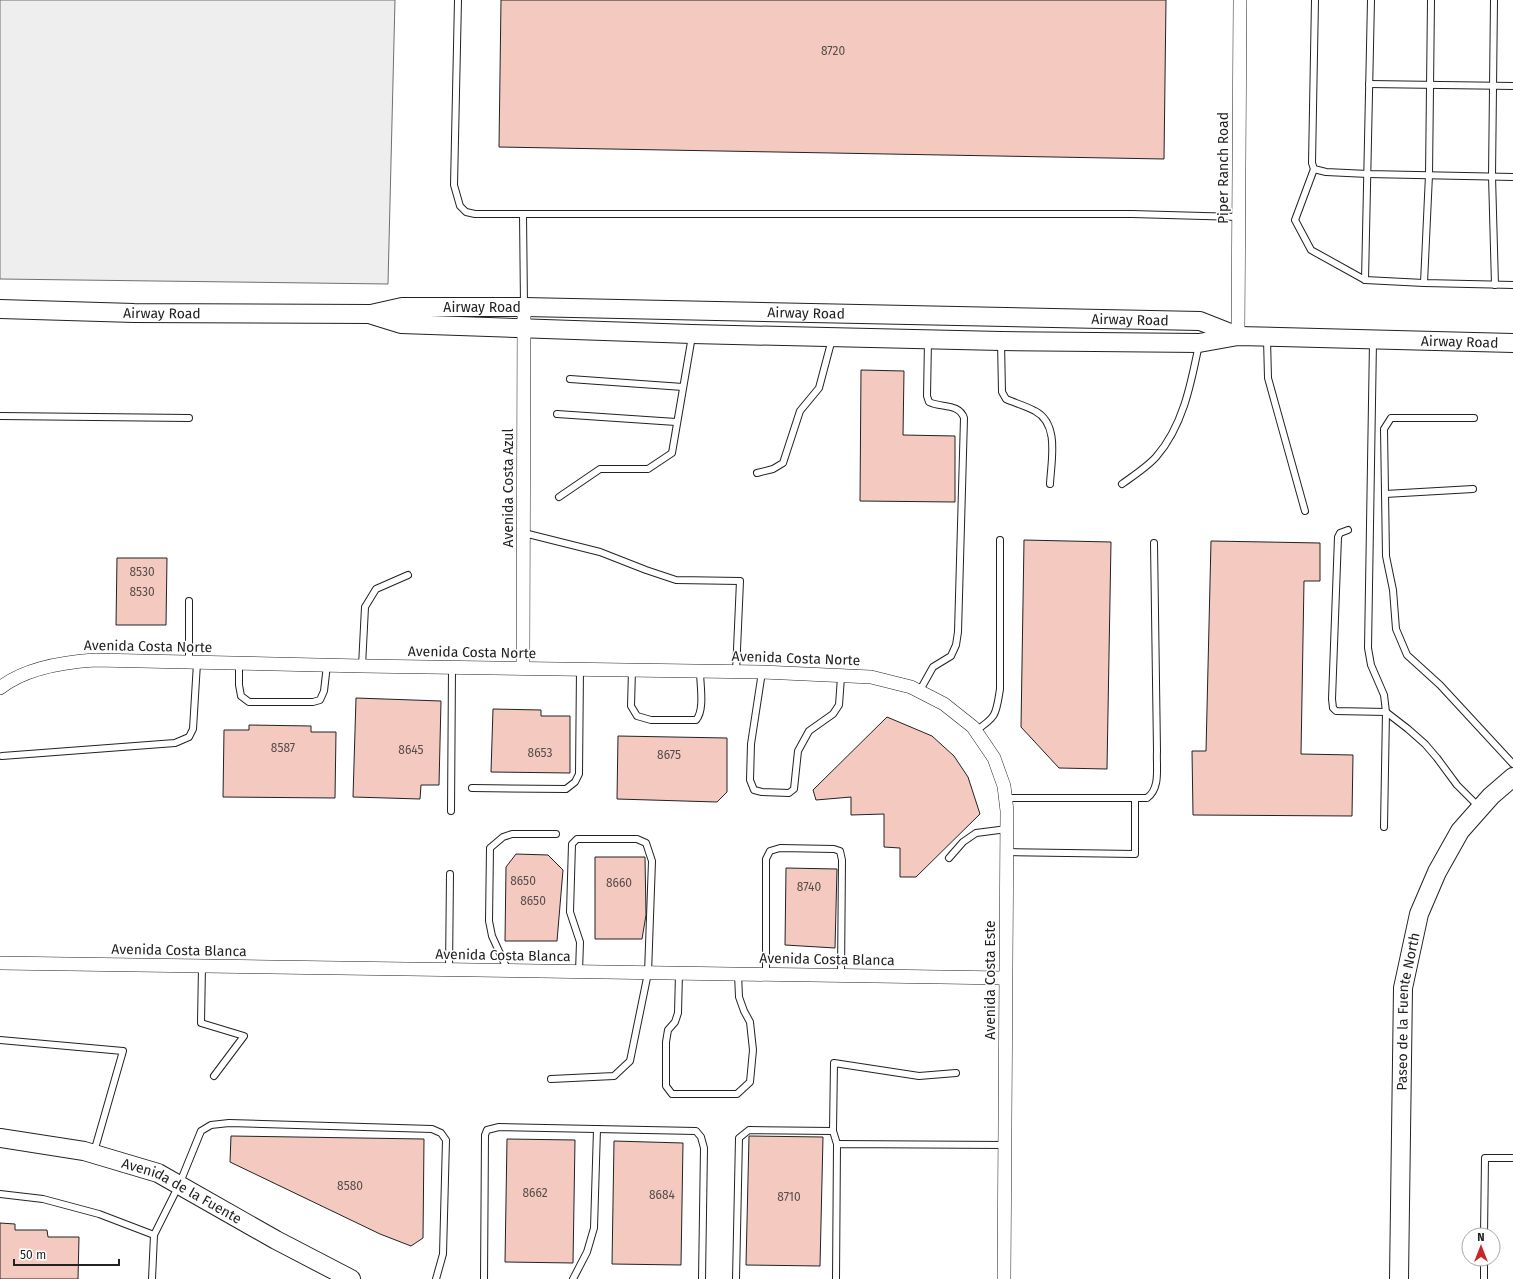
<svg xmlns="http://www.w3.org/2000/svg" width="1513" height="1279" font-family="'Fira Sans',sans-serif">
	<style>
		.green { fill: #eee; stroke: #6f6f6f }
		.building { fill: #f3c9c0; stroke: #222 }
		.lines { fill: none; stroke-linecap: round; stroke-linejoin: round }
		.lane-casing { stroke: #222; stroke-width: 8 }
		.street-casing { stroke: #222; stroke-width: 14 }
		.secondary-casing { stroke: #222; stroke-width: 20 }
		.lane { stroke: #fff; stroke-width: 6 }
		.street { stroke: #fff; stroke-width: 13 }
		.secondary { stroke: #fff; stroke-width: 18 }
		.labels { text-anchor: middle; stroke-width: 3; stroke-linejoin: round; paint-order: stroke }
		.number-label { font-size: 12px; fill: #564c4a }
		.street-label { font-size: 14px; fill: #222; stroke: #fff }
	</style>
	<rect width="100%" height="100%" fill="#fff"/>
	<path class="green" d="M 0,0 L 395,0 L 388,284 L 0,279 Z"/>
	<g class="building">
		<path d="M 501,0 L 1166,0 L 1164,159 L 499,147 Z"/>
		<path d="M 861,370 L 904,371 L 903,435 L 955,436 L 955,502 L 860,501 Z"/>
		<path d="M 1024,540 L 1111,542 L 1107,769 L 1059,768 L 1021,727 Z"/>
		<path d="M 1211,541 L 1320,543 L 1320,581 L 1304,581 L 1301,754 L 1353,755 L 1352,816 L 1193,815 L 1192,751 L 1206,751 Z"/>
		<path d="M 117,558 L 167,558 L 166,625 L 116,625 Z"/>
		<path d="M 356,698 L 441,701 L 439,785 L 421,785 L 420,799 L 353,797 Z"/>
		<path d="M 493,709 L 541,710 L 541,716 L 570,716 L 570,773 L 491,772 Z"/>
		<path d="M 887,717 L 932,736 L 954,756 L 968,777 L 980,814 L 916,877 L 900,877 L 900,848 L 884,847 L 884,814 L 851,815 L 851,797 L 816,800 L 813,790 Z"/>
		<path d="M 249,725 L 311,726 L 311,732 L 336,732 L 335,798 L 223,797 L 224,730 L 249,730 Z"/>
		<path d="M 618,736 L 727,738 L 727,792 L 717,802 L 617,799 Z"/>
		<path d="M 516,854 L 548,855 L 563,870 L 557,941 L 505,941 L 506,867 Z"/>
		<path d="M 595,857 L 645,857 L 646,915 L 642,939 L 595,939 Z"/>
		<path d="M 786,868 L 837,869 L 835,948 L 785,945 Z"/>
		<path d="M 231,1136 L 424,1139 L 423,1238 L 411,1246 L 380,1234 L 230,1162 Z"/>
		<path d="M 749,1136 L 823,1137 L 820,1266 L 746,1265 Z"/>
		<path d="M 507,1139 L 575,1140 L 573,1263 L 505,1262 Z"/>
		<path d="M 614,1141 L 683,1143 L 681,1265 L 612,1264 Z"/>
		<path d="M 0,1223 L 15,1224 L 15,1230 L 47,1230 L 48,1237 L 79,1237 L 78,1279 L 0,1279 Z"/>
	</g>
	<g class="lines">
		<g class="lane-casing">
			<g id="lane">
				<path d="M 458,0 L 454,185 L 460,206 L 466,212 L 475,214 L 523,214"/>
				<path d="M 1315,0 L 1312,163 L 1314,169 L 1326,172 L 1368,174 L 1513,177"/>
				<path d="M 1494,0 L 1492,176 L 1495,285"/>
				<path d="M 1369,84 L 1513,86"/>
				<path d="M 1314,169 L 1295,220 L 1311,250 L 1365,280 L 1424,283 L 1513,285"/>
				<path d="M 1365,280 L 1371,0"/>
				<path d="M 1424,283 L 1429,175 L 1431,0"/>
				<path d="M 524,306 L 523,214 L 1132,214 L 1239,217"/>
				<path d="M 1267,339 L 1268,378 L 1305,511"/>
				<path d="M 1373,341 L 1368,648 L 1371,665 L 1384,695 L 1386,712 L 1384,827"/>
				<path d="M 1001,342 L 1002,392 L 1006,399 C 1015,403 1026,406 1035,411 C 1060,424 1051,461 1050,484"/>
				<path d="M 570,379 L 683,387"/>
				<path d="M 557,414 L 676,422"/>
				<path d="M 0,416 L 189,418"/>
				<path d="M 1474,418 L 1391,418 L 1384,429 L 1386,556 L 1393,590 L 1396,629 L 1407,655 L 1440,685 L 1513,764"/>
				<path d="M 757,473 L 773,469 L 783,463 L 800,411 L 819,388 L 832,339"/>
				<path d="M 1122,484 C 1133,476 1147,467 1156,457 C 1183,426 1191,384 1199,344"/>
				<path d="M 1385,494 L 1473,489"/>
				<path d="M 559,497 L 600,469 L 648,469 L 672,453 L 692,336"/>
				<path d="M 1348,530 L 1340,533 L 1338,537 L 1332,699 L 1333,708 L 1336,711 L 1386,712 L 1408,729 L 1425,744 L 1437,758 L 1457,785 L 1479,807"/>
				<path d="M 524,533 L 600,552 L 646,570 L 676,580 L 740,581 L 736,672"/>
				<path d="M 189,601 L 189,662"/>
				<path d="M 239,664 L 239,685 L 241,696 L 249,702 L 313,702 L 320,700 L 324,691 L 327,665"/>
				<path d="M 362,666 L 365,607 L 376,589 L 408,575"/>
				<path d="M 632,670 L 631,706 L 637,716 L 651,720 L 696,720 C 705,710 700,685 700,671"/>
				<path d="M 762,672 L 751,744 L 750,780 L 754,790 L 762,792 L 789,793 L 794,789 L 798,751 L 809,731 L 833,714 L 839,705 L 841,677"/>
				<path d="M 919,692 L 933,667 L 951,656 L 956,645 L 958,632 L 964,418 C 959,403 941,408 929,402 L 927,396 L 928,341"/>
				<path d="M 975,731 C 997,717 996,714 1000,689 L 1000,540"/>
				<path d="M 2,756 L 175,743 L 189,737 L 193,729 L 197,663"/>
				<path d="M 472,788 L 566,789 L 575,782 L 579,774 L 580,669"/>
				<path d="M 1006,798 L 1147,798 C 1161,788 1156,767 1157,751 L 1154,543"/>
				<path d="M 451,811 L 452,668"/>
				<path d="M 1007,852 L 1135,854 L 1135,798"/>
				<path d="M 949,858 L 963,842 L 976,833 L 1007,829"/>
				<path d="M 202,966 L 201,1023 L 244,1036 L 214,1076"/>
				<path d="M 449,970 L 450,874"/>
				<path d="M 508,971 L 492,936 L 489,921 L 490,848 L 503,837 L 512,834 L 556,834"/>
				<path d="M 679,973 L 678,1013 L 675,1022 L 668,1030 L 666,1042 L 666,1086 L 672,1094 L 737,1094 L 750,1082 L 753,1050 L 750,1022 L 744,1011 L 739,997 L 738,974"/>
				<path d="M 766,974 L 766,859 L 770,851 L 780,848 L 834,849 L 840,851 L 842,860 L 841,975"/>
				<path d="M 0,1040 L 123,1051 L 94,1152"/>
				<path d="M 551,1079 L 614,1076 L 630,1061 L 648,973 L 652,861 L 646,843 L 637,839 L 577,839 L 572,844 L 570,912 L 580,942 L 579,972"/>
				<path d="M 833,1131 L 834,1063 L 919,1076 L 956,1073"/>
				<path d="M 0,1194 L 43,1199 L 99,1214 L 154,1235 L 152,1279"/>
				<path d="M 154,1235 L 179,1185 L 201,1131 L 211,1125 L 229,1123 L 432,1129 L 441,1133 L 446,1140 L 443,1254 L 436,1279"/>
				<path d="M 1484,1235 L 1485,1158 L 1513,1158"/>
				<path d="M 484,1279 L 485,1135 L 487,1130 L 499,1127 L 696,1131 L 701,1137 L 704,1148 L 702,1279"/>
				<path d="M 573,1279 L 587,1252 L 594,1228 L 597,1129"/>
				<path d="M 736,1279 L 739,1138 L 749,1130 L 833,1131 L 837,1144"/>
				<path d="M 836,1279 L 837,1144 L 1005,1145"/>
				<path d="M 1484,1279 L 1484,1259"/>
			</g>
		</g>
		<g class="street-casing">
			<g id="street">
				<path d="M 1238,336 L 1240,0"/>
				<path d="M 523,668 L 524,307"/>
				<path d="M 0,688 C 25,668 64,662 95,660 L 362,666 L 762,672 L 871,677 L 911,687 L 944,704 L 973,727 L 994,758 L 1004,786 L 1007,811 L 1004,1279"/>
				<path d="M 0,963 L 1005,978"/>
			</g>
		</g>
		<g class="secondary-casing">
			<g id="secondary">
				<path id="s1" d="M 0,309 L 134,313 L 371,314 L 402,307 L 524,307 L 1200,321 L 1238,336"/>
				<path id="s2" d="M 372,315 L 401,324 L 692,334 L 1001,341 L 1199,343 L 1238,336 L 1513,343"/>
				<path id="s3" d="M 0,1138 L 84,1151 L 158,1173 L 276,1240 L 351,1279"/>
				<path id="s4" d="M 1399,1279 L 1403,988 L 1419,914 L 1437,872 L 1460,831 L 1491,796 L 1513,777"/>
			</g>
		</g>
		<use href="#lane" class="lane"/>
		<use href="#street" class="street"/>
		<use href="#secondary" class="secondary"/>
	</g>
	<g class="labels">
		<g class="number-label">
			<text x="833" y="55">8720</text>
			<text x="142" y="576">8530</text>
			<text x="142" y="596">8530</text>
			<text x="283" y="752">8587</text>
			<text x="411" y="754">8645</text>
			<text x="540" y="757">8653</text>
			<text x="669" y="759">8675</text>
			<text x="523" y="885">8650</text>
			<text x="619" y="887">8660</text>
			<text x="809" y="891">8740</text>
			<text x="533" y="905">8650</text>
			<text x="350" y="1190">8580</text>
			<text x="535" y="1197">8662</text>
			<text x="662" y="1199">8684</text>
			<text x="789" y="1201">8710</text>
		</g>
		<g class="street-label">
			<text transform="translate(1223 168) rotate(-90)" y="5">Piper Ranch Road</text>
			<text dy="5" stroke="none"><textPath href="#s1" startOffset="483">Airway Road</textPath></text>
			<text dy="5" stroke="none"><textPath href="#s1" startOffset="162">Airway Road</textPath></text>
			<text dy="5" stroke="none"><textPath href="#s1" startOffset="807">Airway Road</textPath></text>
			<text dy="5" stroke="none"><textPath href="#s1" startOffset="1131">Airway Road</textPath></text>
			<text dy="5" stroke="none"><textPath href="#s2" startOffset="1090">Airway Road</textPath></text>
			<text transform="translate(508 488) rotate(-90)" y="5">Avenida Costa Azul</text>
			<text transform="translate(148 646) rotate(1)" y="5">Avenida Costa Norte</text>
			<text transform="translate(472 652) rotate(1)" y="5">Avenida Costa Norte</text>
			<text transform="translate(796 658) rotate(2)" y="5">Avenida Costa Norte</text>
			<text transform="translate(179 950) rotate(1)" y="5">Avenida Costa Blanca</text>
			<text transform="translate(503 955) rotate(1)" y="5">Avenida Costa Blanca</text>
			<text transform="translate(827 959) rotate(1)" y="5">Avenida Costa Blanca</text>
			<text transform="translate(990 980) rotate(-90)" y="5">Avenida Costa Este</text>
			<text dy="5" stroke="none"><textPath href="#s4" startOffset="268">Paseo de la Fuente North</textPath></text>
			<text dy="5" stroke="none"><textPath href="#s3" startOffset="191">Avenida de la Fuente</textPath></text>
		</g>
	</g>
	<g transform="translate(1481 1247)"><circle r="19" fill="#ffffff" stroke="#a7a7a7"/>
	<path d="M0-3L7 15L0 10L-7 15Z" fill="#c62828"/>
	<text y="-6" font-size="11" font-weight="bold" text-anchor="middle" fill="#222222">N</text>
	</g>
	<path d="M14 1259v6h105v-6" fill="none" stroke="#222222" stroke-width="2"/>
	<text x="20" y="1259" font-size="12" fill="#222222" stroke="#ffffff" stroke-width="3" paint-order="stroke">50 m</text>
</svg>
